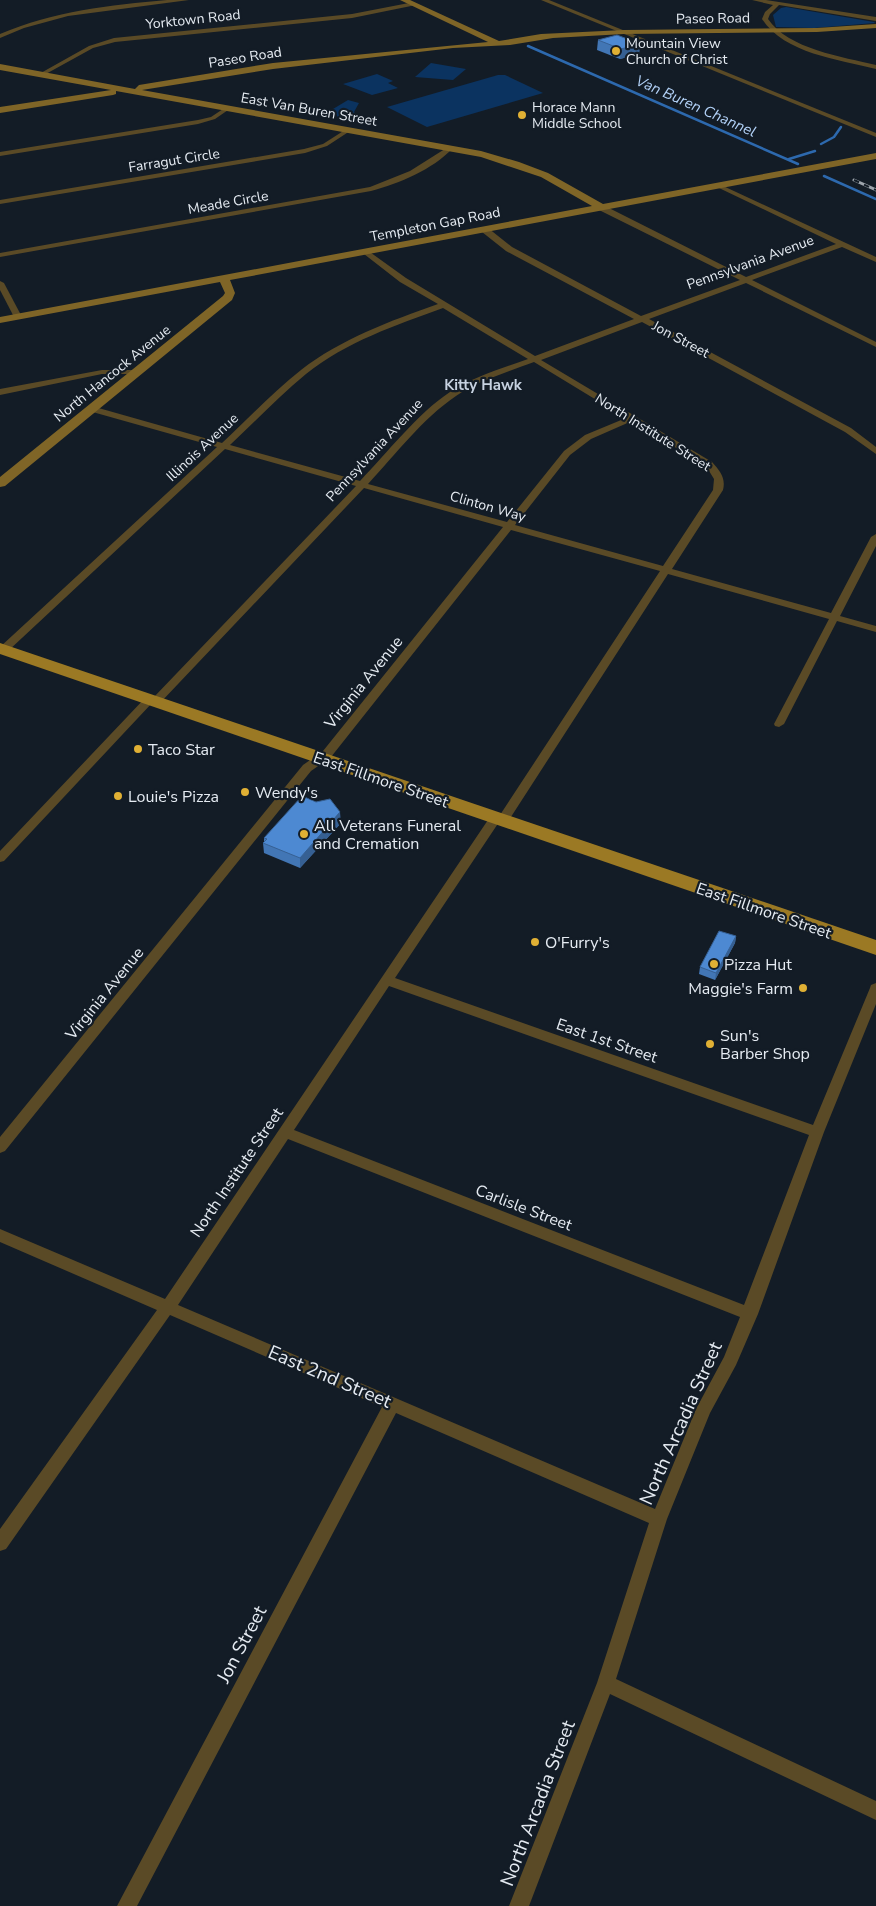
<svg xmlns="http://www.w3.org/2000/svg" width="876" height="1906" font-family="'Nunito Sans',sans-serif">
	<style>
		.green { fill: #0b3360 }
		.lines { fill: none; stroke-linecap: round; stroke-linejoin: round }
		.stream { stroke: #2d69ae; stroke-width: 2.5 }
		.street { fill: #5a4a26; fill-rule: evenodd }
		.secondary { fill: #7f6527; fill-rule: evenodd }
		.primary { fill: #9b7924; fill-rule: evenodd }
		.rail-casing { stroke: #9ea5ad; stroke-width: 3 }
		.rail { stroke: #131c26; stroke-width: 2; stroke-dasharray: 5.5; stroke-linecap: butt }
		.wall { fill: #4276b5 }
		.shaded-wall { fill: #366093 }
		.building { fill: #4d89d2; stroke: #366093 }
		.poi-dot { fill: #e0b034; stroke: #131c26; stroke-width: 2 }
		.labels { text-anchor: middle; stroke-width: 4.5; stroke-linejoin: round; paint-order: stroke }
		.far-street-label { font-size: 14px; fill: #e5ebf2; stroke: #131c26 }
		.far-poi-label { font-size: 14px; fill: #e5ebf2; stroke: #131c26; text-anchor: start }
		.far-water-label { font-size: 15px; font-style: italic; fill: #b2d1f7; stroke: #131c26 }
		.far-neighbourhood-label { font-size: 15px; font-weight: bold; fill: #c7d2e1; stroke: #131c26 }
		.street-label { font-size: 16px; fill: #e5ebf2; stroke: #131c26 }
		.poi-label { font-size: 16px; fill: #e5ebf2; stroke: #131c26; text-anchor: start }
		.near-street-label { font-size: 19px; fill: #e5ebf2; stroke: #131c26 }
	</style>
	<rect width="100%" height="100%" fill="#131c26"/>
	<g class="green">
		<path d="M 786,7 L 874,22 L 875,23 L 814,28 L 776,27 L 773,15 L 781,8 Z"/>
		<path d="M 431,63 L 466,69 L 453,80 L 415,77 Z"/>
		<path d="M 377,74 L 393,81 L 388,83 L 398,88 L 372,95 L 343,84 Z"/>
		<path d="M 498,75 L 505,75 L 543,93 L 427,127 L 387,107 Z"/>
		<path d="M 348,100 L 359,103 L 354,112 L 359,117 L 339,119 L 333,109 Z"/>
	</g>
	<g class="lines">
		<g class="stream">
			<path d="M 528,46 L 798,164"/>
			<path d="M 821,144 L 834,137 L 841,127"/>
			<path d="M 789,159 L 815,151"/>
			<path d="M 824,176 L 876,199"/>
		</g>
		<g class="street">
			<path d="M 167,0 L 189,0 L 68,16 L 24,28 L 0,38 L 0,34 C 54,11 110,5 167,0 Z"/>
			<path d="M 541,0 L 549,0 L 876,133 L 876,137 Z"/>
			<path d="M 752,0 L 766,0 L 876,17 L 876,21 L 779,5 L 770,14 L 768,19 C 788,49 843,57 876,65 L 876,69 C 838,59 785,54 762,19 L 765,12 L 773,5 Z"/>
			<path d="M 414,2 L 416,5 L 352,18 L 115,42 L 93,48 L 44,75 L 39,74 L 89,46 L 114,38 L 352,14 Z"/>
			<path d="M 226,107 L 231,108 L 215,119 L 198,124 L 0,156 L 0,152 L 198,120 L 211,117 Z"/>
			<path d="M 348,128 L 350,129 L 350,131 L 327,146 L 305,153 L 0,204 L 0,200 L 304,149 L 323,144 Z"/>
			<path d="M 448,147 L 453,148 C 432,170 400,183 371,191 L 0,257 L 0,253 L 370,187 L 410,171 Z"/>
			<path d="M 721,185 L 876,257 L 876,262 L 842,247 L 752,280 L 876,342 L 876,347 L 746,283 L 649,319 L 851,428 L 876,447 L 876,454 L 845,432 L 642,322 L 541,360 L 712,462 C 720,471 726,478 723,490 L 672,569 L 831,613 L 871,537 L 876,534 L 876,546 L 840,616 L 876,626 L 876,632 L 837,621 L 784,724 L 779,727 L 775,726 L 774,724 L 829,619 L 668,574 L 507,823 L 499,822 L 395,978 L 813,1125 L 870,988 L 871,985 L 876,983 L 876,1004 L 824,1132 L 758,1314 L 736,1365 L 710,1413 L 667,1519 L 616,1679 L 876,1801 L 876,1820 L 610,1694 L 529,1906 L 509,1906 L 597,1683 L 649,1523 L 396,1413 L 137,1906 L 117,1906 L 382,1407 L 170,1315 L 6,1549 L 0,1551 L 0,1529 L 157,1310 L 0,1242 L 0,1229 L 165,1299 L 492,814 L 500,815 L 660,571 L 511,530 L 331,757 L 311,771 L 5,1151 L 0,1153 L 0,1137 L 303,765 L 323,751 L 503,527 L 364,488 L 160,703 L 152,703 L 4,861 L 0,862 L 0,851 L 146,697 L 154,697 L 356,486 L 225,449 L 8,651 L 0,651 L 0,647 L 217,447 L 89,411 L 89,407 L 95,407 L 222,443 C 248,419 273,392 301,370 C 341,339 390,321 438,304 L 400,282 L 364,254 L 363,252 L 367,250 L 406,278 L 535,356 L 634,319 L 506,251 L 482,232 L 482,228 L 488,228 L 512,247 L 641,316 L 740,280 L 599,210 L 599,206 L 605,206 L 746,277 L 836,244 L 719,188 L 719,186 ZM 443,308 L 528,359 C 503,368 473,377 450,392 C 418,413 387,453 360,481 L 230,445 C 255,422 279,396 306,374 C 346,342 396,325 443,308 ZM 534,362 L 626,418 L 585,435 L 564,451 L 507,522 L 368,484 C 396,454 422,419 456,396 C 477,381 510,371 534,362 ZM 632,421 L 706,466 L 714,479 L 713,490 L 663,566 L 515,525 L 570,455 L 591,439 ZM 389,986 L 809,1135 L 744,1305 L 294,1130 ZM 288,1139 L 740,1317 L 724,1357 L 696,1409 L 655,1509 L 178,1305 Z"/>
			<path d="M 0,281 L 4,283 L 22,317 L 21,319 L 14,317 L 0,290 Z"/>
			<path d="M 102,370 L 137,370 L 141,372 L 137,374 L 102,374 L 0,395 L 0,389 Z"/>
		</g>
		<path class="secondary" d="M 400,0 L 410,0 L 499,41 L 541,34 L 624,30 L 817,28 L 876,24 L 876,28 L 817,32 L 624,34 L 553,38 L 510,45 L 453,48 L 273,69 L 142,90 L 481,151 L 519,162 L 548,173 L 603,204 L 876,153 L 876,159 L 230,280 L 235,293 L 232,300 L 5,486 L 0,487 L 0,477 L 223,296 L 225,293 L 220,282 L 0,323 L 0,317 L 592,206 L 541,177 L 481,157 L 116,91 L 116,94 L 113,95 L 0,113 L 0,107 L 111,90 L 0,70 L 0,64 L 135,89 L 139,85 L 273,63 L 488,42 Z"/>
		<path class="primary" d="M 0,643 L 876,940 L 876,955 L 0,654 Z"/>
		<g class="rail-casing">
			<path id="rail" d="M 854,180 L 876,190"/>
		</g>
		<use href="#rail" class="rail"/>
	</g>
	<g class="wall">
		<path d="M 598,40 L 640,44 L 639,54 L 620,59 L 597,50 Z"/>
		<path d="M 341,823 L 300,868 L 264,853 L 263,843 L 264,842 L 264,838 Z"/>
		<path d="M 736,936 L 735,943 L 715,980 L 699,974 L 700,967 Z"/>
	</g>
	<g class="shaded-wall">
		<path d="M 640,44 L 639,54 L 620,59 L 621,49 Z"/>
		<path d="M 340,812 L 341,823 L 300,868 L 300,858 Z"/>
		<path d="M 736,936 L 735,943 L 715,980 L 716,973 Z"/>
	</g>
	<g class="building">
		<path d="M 617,35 L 640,44 L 621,49 L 598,40 Z"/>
		<path d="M 302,796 L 316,802 L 330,799 L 340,812 L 300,858 L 263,843 L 267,839 L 264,838 Z"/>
		<path d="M 719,931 L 736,936 L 716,973 L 700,967 Z"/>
	</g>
	<g class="poi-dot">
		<circle cx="616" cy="51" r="5"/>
		<circle cx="522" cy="115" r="5"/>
		<circle cx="138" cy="749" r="5"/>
		<circle cx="245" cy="792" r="5"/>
		<circle cx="118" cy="796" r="5"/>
		<circle cx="304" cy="834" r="5"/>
		<circle cx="535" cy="942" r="5"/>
		<circle cx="714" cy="964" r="5"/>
		<circle cx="803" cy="988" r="5"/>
		<circle cx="710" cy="1044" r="5"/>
	</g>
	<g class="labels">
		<g class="far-street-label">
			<text transform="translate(713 18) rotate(-1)" y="5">Paseo Road</text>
			<text transform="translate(193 19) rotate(-6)" y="5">Yorktown Road</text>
			<text transform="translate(245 57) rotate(-9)" y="5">Paseo Road</text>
			<text transform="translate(309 109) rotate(10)" y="5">East Van Buren Street</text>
			<text transform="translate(174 160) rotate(-9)" y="5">Farragut Circle</text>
			<text transform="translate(228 202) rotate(-10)" y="5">Meade Circle</text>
			<text transform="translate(435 224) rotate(-11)" y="5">Templeton Gap Road</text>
			<text transform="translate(750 262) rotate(-20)" y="5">Pennsylvania Avenue</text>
			<text transform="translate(681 339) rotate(28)" y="5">Jon Street</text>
			<text transform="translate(112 373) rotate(-39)" y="5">North Hancock Avenue</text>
			<text transform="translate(653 432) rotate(32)" y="5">North Institute Street</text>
			<text transform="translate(202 447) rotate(-43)" y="5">Illinois Avenue</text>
			<text transform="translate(374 450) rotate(-47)" y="5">Pennsylvania Avenue</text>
			<text transform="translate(488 506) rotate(16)" y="5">Clinton Way</text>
		</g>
		<g class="far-poi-label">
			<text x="626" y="48">Mountain View<tspan x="626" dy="16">Church of Christ</tspan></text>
			<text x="532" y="112">Horace Mann<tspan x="532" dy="16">Middle School</tspan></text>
		</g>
		<g class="far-water-label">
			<text transform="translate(696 106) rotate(24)" y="5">Van Buren Channel</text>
		</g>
		<g class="far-neighbourhood-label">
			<text x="483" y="390">Kitty Hawk</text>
		</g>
		<g class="street-label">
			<text transform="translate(363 682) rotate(-51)" y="6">Virginia Avenue</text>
			<text transform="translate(381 779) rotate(19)" y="6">East Fillmore Street</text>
			<text transform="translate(764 910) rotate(19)" y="6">East Fillmore Street</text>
			<text transform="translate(104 993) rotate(-51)" y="6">Virginia Avenue</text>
			<text transform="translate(607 1040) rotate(19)" y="6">East 1st Street</text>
			<text transform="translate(236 1172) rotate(-56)" y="6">North Institute Street</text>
			<text transform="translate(524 1207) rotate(21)" y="6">Carlisle Street</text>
		</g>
		<g class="poi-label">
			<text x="148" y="755">Taco Star</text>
			<text x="255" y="798">Wendy's</text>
			<text x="128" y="802">Louie's Pizza</text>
			<text x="314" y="831">All Veterans Funeral<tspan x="314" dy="18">and Cremation</tspan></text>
			<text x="545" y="948">O'Furry's</text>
			<text x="724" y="970">Pizza Hut</text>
			<text x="793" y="994" text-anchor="end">Maggie's Farm</text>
			<text x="720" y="1041">Sun's<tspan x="720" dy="18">Barber Shop</tspan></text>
		</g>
		<g class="near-street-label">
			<text transform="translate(330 1376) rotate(23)" y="7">East 2nd Street</text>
			<text transform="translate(680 1423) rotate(-66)" y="7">North Arcadia Street</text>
			<text transform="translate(241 1644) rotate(-62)" y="7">Jon Street</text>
			<text transform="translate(537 1803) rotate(-69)" y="7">North Arcadia Street</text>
		</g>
	</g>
</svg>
